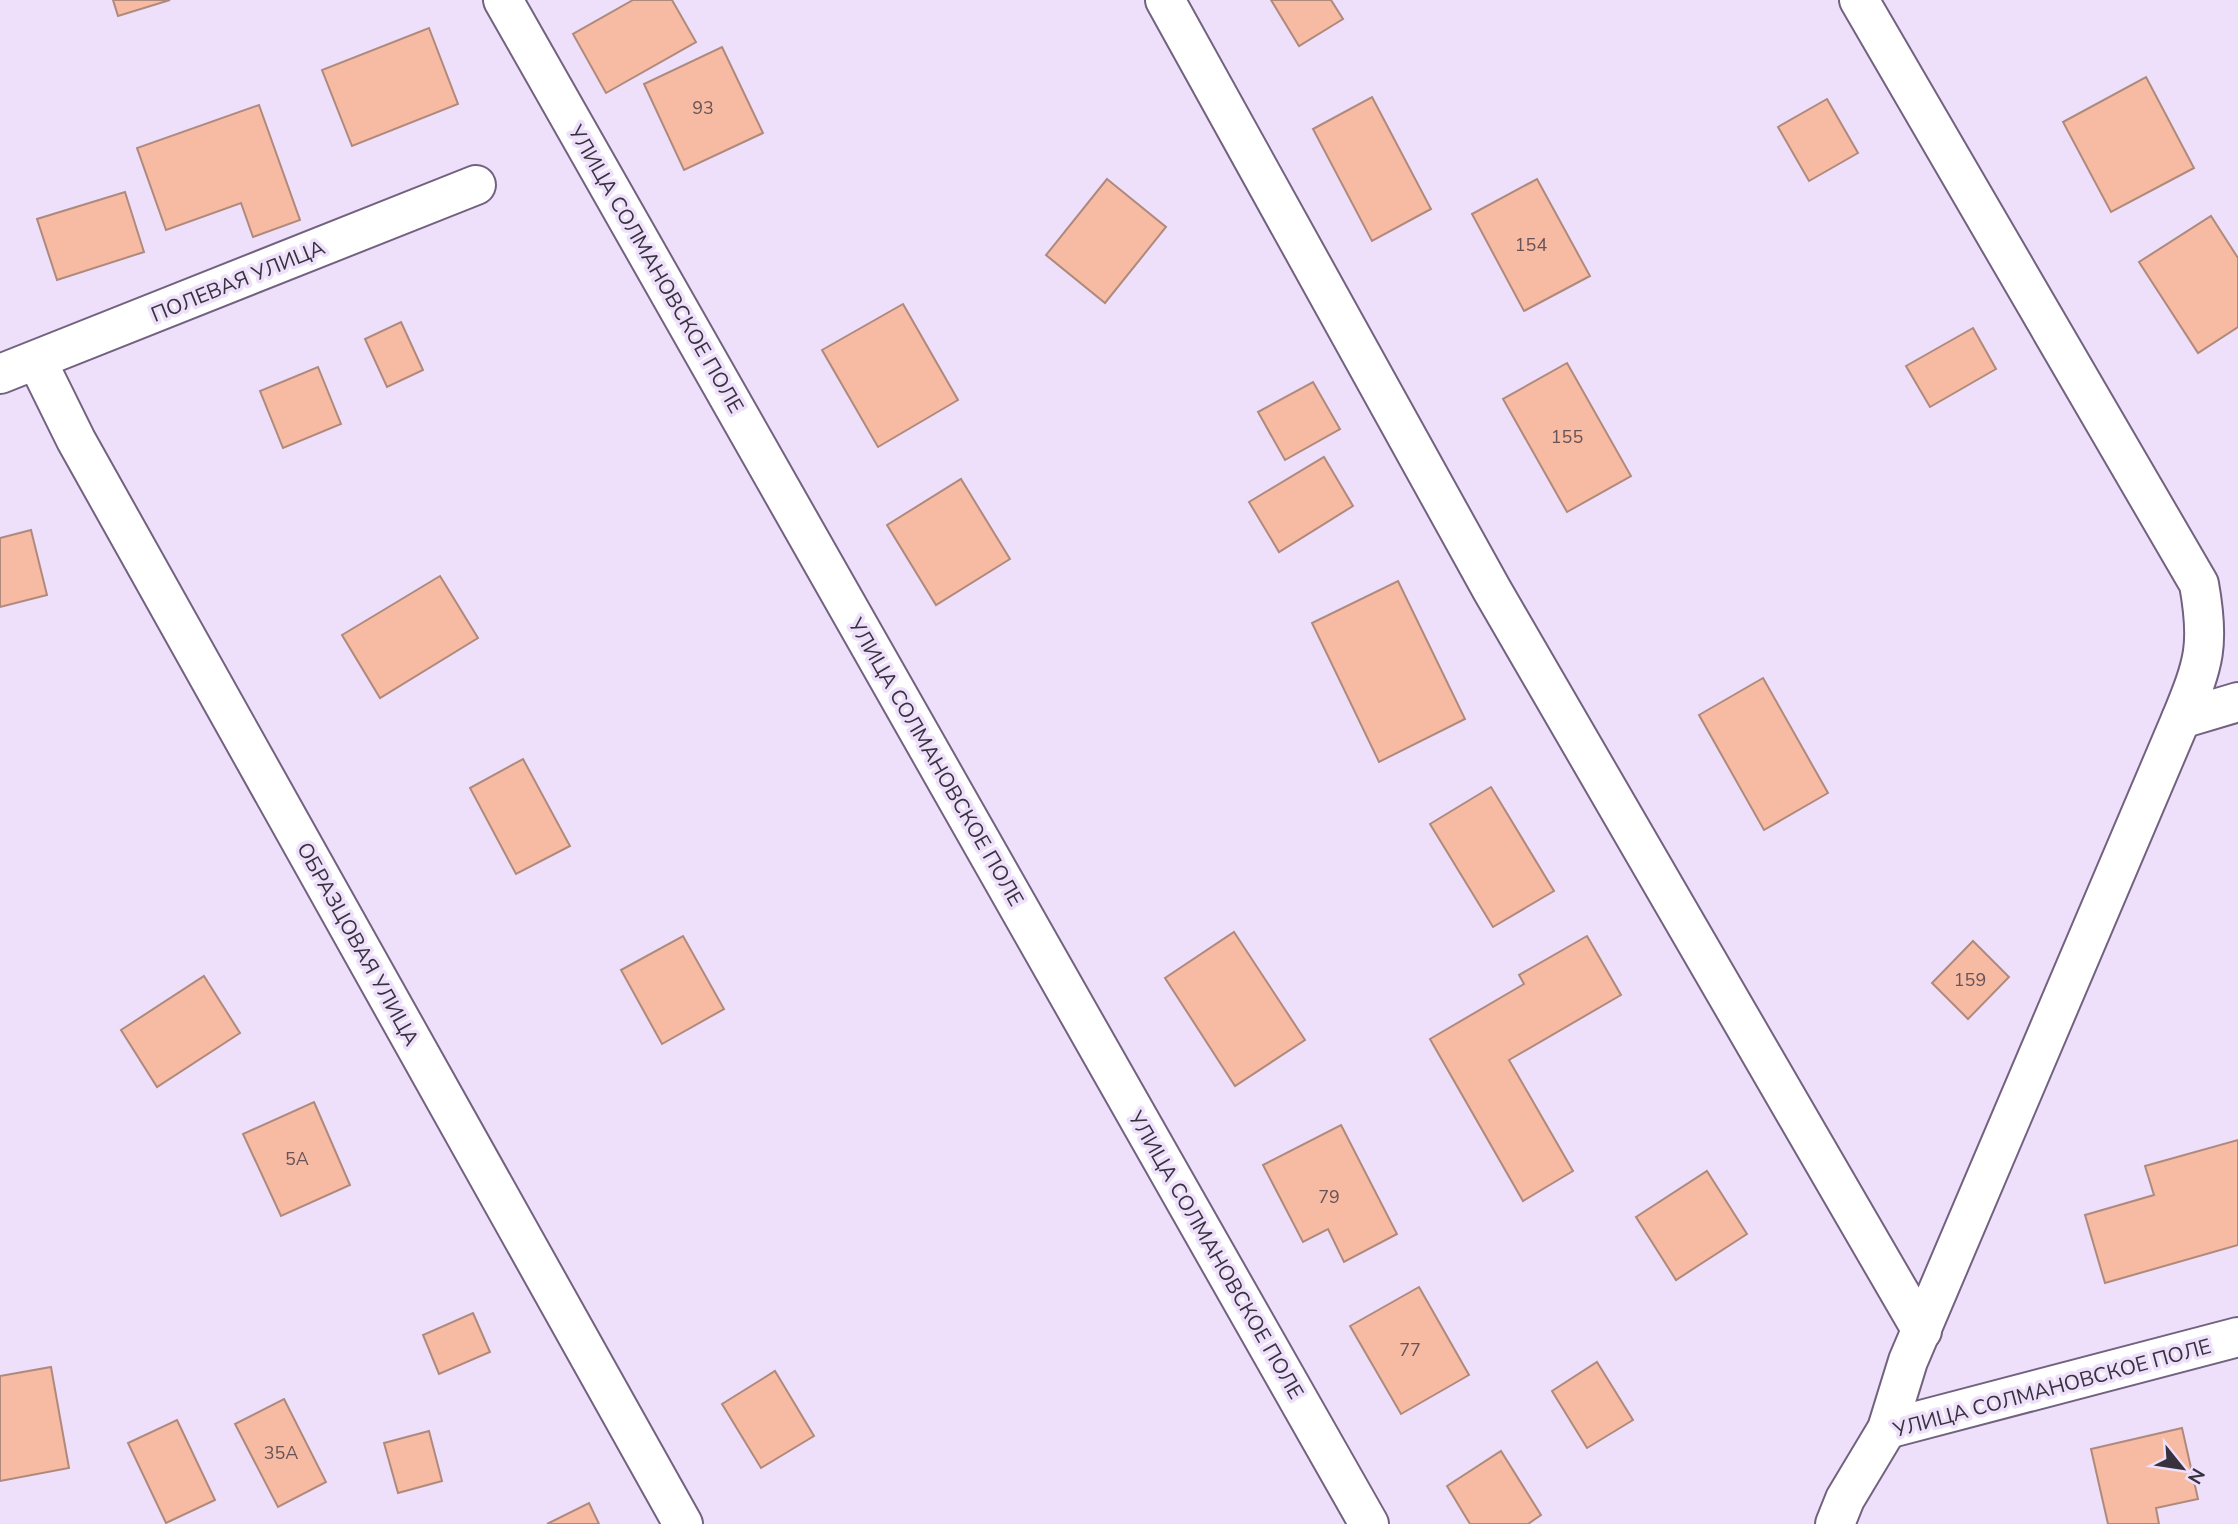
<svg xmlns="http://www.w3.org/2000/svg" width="2238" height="1524" font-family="'Nunito Sans',sans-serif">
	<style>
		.building { fill: #f7baa3; stroke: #af8a7c; stroke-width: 2 }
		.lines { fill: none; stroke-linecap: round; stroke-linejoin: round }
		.street-casing { stroke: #726280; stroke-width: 42 }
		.street { stroke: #fff; stroke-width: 38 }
		.labels { text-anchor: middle; stroke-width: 7; stroke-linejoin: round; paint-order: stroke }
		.number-label { font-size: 18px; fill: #685357 }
		.street-label { font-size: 21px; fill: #38313e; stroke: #eee0fb }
	</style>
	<rect width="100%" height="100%" fill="#eee0fb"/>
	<g class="building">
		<path d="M 113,0 L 170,0 L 118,16 Z"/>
		<path d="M 633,0 L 672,0 L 696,42 L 606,93 L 573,34 Z"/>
		<path d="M 1271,0 L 1331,0 L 1343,19 L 1299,46 Z"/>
		<path d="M 429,28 L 458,104 L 352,146 L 322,70 Z"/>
		<path d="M 722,47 L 763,133 L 684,170 L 644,84 Z"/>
		<path d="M 2146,77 L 2194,168 L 2111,212 L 2063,122 Z"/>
		<path d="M 1372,97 L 1431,209 L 1372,241 L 1313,129 Z"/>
		<path d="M 1827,99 L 1858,153 L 1809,181 L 1778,127 Z"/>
		<path d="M 259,105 L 300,220 L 253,237 L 241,203 L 166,230 L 137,148 Z"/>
		<path d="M 1107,179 L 1166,227 L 1105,303 L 1046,255 Z"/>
		<path d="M 1537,179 L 1590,276 L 1524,311 L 1472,214 Z"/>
		<path d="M 125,192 L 144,252 L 57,280 L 37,219 Z"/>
		<path d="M 2211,216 L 2238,258 L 2238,327 L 2198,353 L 2139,262 Z"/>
		<path d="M 903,304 L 958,400 L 878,447 L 822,350 Z"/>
		<path d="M 401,322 L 423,370 L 387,387 L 365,339 Z"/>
		<path d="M 1973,328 L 1996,369 L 1930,407 L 1906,366 Z"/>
		<path d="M 1567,363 L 1631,476 L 1567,512 L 1503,399 Z"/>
		<path d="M 318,367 L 341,424 L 283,448 L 260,391 Z"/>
		<path d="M 1313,382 L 1340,429 L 1285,460 L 1258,412 Z"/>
		<path d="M 1324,457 L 1353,506 L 1279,552 L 1249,502 Z"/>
		<path d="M 961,479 L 1010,559 L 936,605 L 887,525 Z"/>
		<path d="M 31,530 L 47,595 L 0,607 L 0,538 Z"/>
		<path d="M 440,576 L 478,638 L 380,698 L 342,635 Z"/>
		<path d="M 1398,581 L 1465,719 L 1379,762 L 1312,623 Z"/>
		<path d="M 1763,678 L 1828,793 L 1764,830 L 1699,715 Z"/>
		<path d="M 523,759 L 570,846 L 516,874 L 470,788 Z"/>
		<path d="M 1491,787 L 1554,891 L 1493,927 L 1430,824 Z"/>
		<path d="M 1234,932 L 1305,1040 L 1235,1086 L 1165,978 Z"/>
		<path d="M 683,936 L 724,1009 L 662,1044 L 621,970 Z"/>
		<path d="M 1587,936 L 1621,995 L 1509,1060 L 1573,1171 L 1523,1201 L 1430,1039 L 1524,984 L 1519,975 Z"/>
		<path d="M 1973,941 L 2009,977 L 1968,1019 L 1932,983 Z"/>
		<path d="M 204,976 L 240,1033 L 157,1087 L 121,1030 Z"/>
		<path d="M 314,1102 L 350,1185 L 281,1216 L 243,1134 Z"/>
		<path d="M 1341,1125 L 1397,1234 L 1344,1262 L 1328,1229 L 1303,1242 L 1263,1165 Z"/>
		<path d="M 2238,1140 L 2238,1245 L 2105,1283 L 2085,1215 L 2154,1195 L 2145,1166 Z"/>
		<path d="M 1707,1171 L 1747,1234 L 1676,1280 L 1636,1217 Z"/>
		<path d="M 1419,1287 L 1469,1375 L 1401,1414 L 1350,1326 Z"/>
		<path d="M 473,1313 L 490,1352 L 439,1374 L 423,1335 Z"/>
		<path d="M 1597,1362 L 1633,1420 L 1587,1448 L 1552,1391 Z"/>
		<path d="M 51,1367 L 69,1468 L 0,1481 L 0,1376 Z"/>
		<path d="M 775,1371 L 814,1436 L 761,1468 L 722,1404 Z"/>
		<path d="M 284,1399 L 326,1482 L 278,1507 L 235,1424 Z"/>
		<path d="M 177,1420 L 215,1500 L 166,1523 L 128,1443 Z"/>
		<path d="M 2182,1428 L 2198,1499 L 2156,1508 L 2159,1524 L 2108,1524 L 2091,1449 Z"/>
		<path d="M 429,1431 L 442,1481 L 398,1493 L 384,1443 Z"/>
		<path d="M 1501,1451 L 1541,1515 L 1528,1524 L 1470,1524 L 1447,1486 Z"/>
		<path d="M 589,1503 L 599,1524 L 547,1524 Z"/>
	</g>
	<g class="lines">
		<g class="street-casing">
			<g id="street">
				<path d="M 503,0 L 1369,1524"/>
				<path d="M 1165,0 L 1492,590 L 1922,1331"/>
				<path d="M 37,361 L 76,440 L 683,1524"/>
				<path d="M 0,374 L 476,185"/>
				<path d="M 2181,719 L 2238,702"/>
				<path d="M 1887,1429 L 2238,1337"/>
				<path d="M 1835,1524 L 1845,1499 L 1887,1429 L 1908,1361 L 2181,719 C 2204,663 2210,645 2199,584 L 1859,0"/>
			</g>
		</g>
		<use href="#street" class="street"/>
	</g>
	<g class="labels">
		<g class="number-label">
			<text x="703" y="114">93</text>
			<text x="1531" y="251">154</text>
			<text x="1567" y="443">155</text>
			<text x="1970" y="986">159</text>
			<text x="297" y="1165">5А</text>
			<text x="1329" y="1203">79</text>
			<text x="1410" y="1356">77</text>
			<text x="281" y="1459">35А</text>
		</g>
		<g class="street-label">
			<text transform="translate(656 269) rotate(60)" y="7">УЛИЦА СОЛМАНОВСКОЕ ПОЛЕ</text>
			<text transform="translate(238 281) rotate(-22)" y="7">ПОЛЕВАЯ УЛИЦА</text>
			<text transform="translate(936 762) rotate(60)" y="7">УЛИЦА СОЛМАНОВСКОЕ ПОЛЕ</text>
			<text transform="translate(358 944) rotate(61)" y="7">ОБРАЗЦОВАЯ УЛИЦА</text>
			<text transform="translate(1216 1255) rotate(60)" y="7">УЛИЦА СОЛМАНОВСКОЕ ПОЛЕ</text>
			<text transform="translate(2052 1388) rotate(-15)" y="7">УЛИЦА СОЛМАНОВСКОЕ ПОЛЕ</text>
		</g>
	</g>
	<g transform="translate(2182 1468) rotate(120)" stroke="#eee0fb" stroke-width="5" paint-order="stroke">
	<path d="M0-5L12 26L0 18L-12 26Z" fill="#38313e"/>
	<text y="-10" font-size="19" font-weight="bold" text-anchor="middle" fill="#38313e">N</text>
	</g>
</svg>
